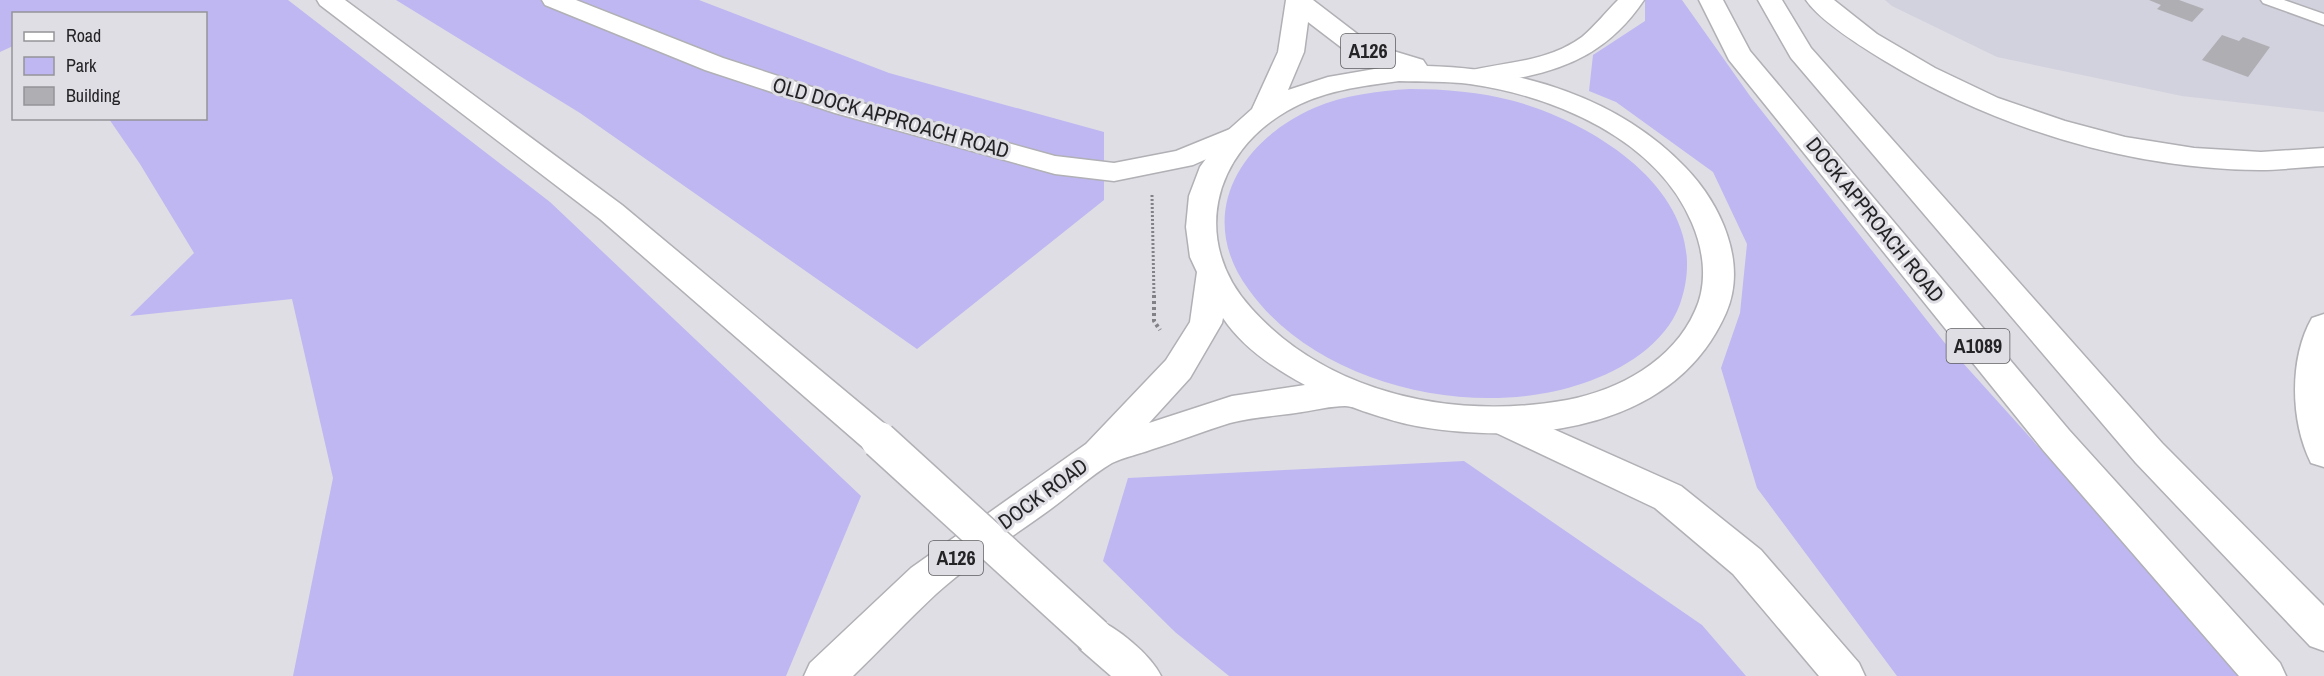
<svg xmlns="http://www.w3.org/2000/svg" width="2324" height="676" font-family="'Archivo Narrow',sans-serif">
	<style>
		.built { fill: #d2d1de }
		.green { fill: #beb7f2 }
		.building { fill: #afaeb3 }
		.lines { fill: none; stroke-linecap: round; stroke-linejoin: round }
		.lane-casing { stroke: #b0b0b5; stroke-width: 3 }
		.secondary-casing { stroke: #b0b0b5; stroke-width: 3 }
		.primary-casing { stroke: #b0b0b5; stroke-width: 3 }
		.highway-casing { stroke: #b0b0b5; stroke-width: 3 }
		.path-far1 { stroke: #828286; stroke-width: 3; stroke-dasharray: 2 2; stroke-linecap: butt }
		.path { stroke: #828286; stroke-width: 4; stroke-dasharray: 3 3; stroke-linecap: butt }
		.lane { fill: #fff; fill-rule: evenodd }
		.secondary { fill: #fff; fill-rule: evenodd }
		.primary { fill: #fff; fill-rule: evenodd }
		.highway { fill: #fff; fill-rule: evenodd }
		.secondary-bridge-casing { stroke: #b0b0b5; stroke-width: 39; stroke-linecap: butt }
		.secondary-bridge { stroke: #fff; stroke-width: 36 }
		.labels { text-anchor: middle; stroke-width: 6; stroke-linejoin: round; paint-order: stroke }
		.shield { fill: #dfdee4; stroke: #5c5c5f; stroke-width: 1.5 }
		.shield-label { font-size: 20px; font-weight: bold; fill: #242426 }
		.street-label { font-size: 21px; fill: #242426; stroke: #dfdee4 }
	</style>
	<rect width="100%" height="100%" fill="#dfdee4"/>
	<path class="built" d="M 1885,0 L 2324,0 L 2324,112 L 2182,96 L 1997,57 L 1892,6 Z"/>
	<g class="green">
		<path d="M 0,0 L 288,0 L 550,202 L 861,496 L 786,676 L 293,676 L 333,478 L 292,299 L 130,316 L 194,253 L 140,164 L 109,119 L 206,118 L 206,14 L 14,14 L 13,46 L 0,52 Z"/>
		<path d="M 396,0 L 699,0 L 889,73 L 1104,132 L 1104,200 L 917,349 L 580,113 Z"/>
		<path d="M 1645,0 L 1682,0 L 1750,96 L 1944,342 L 2245,676 L 1897,676 L 1757,488 L 1721,368 L 1740,313 L 1747,244 L 1713,172 L 1616,102 L 1589,91 L 1593,55 L 1645,21 Z"/>
		<path d="M 1410,89 C 1445,89 1480,92 1514,101 C 1600,125 1717,199 1680,304 C 1665,345 1622,370 1584,383 C 1475,421 1318,386 1249,290 C 1194,216 1239,141 1314,108 C 1344,95 1378,91 1410,89 Z"/>
		<path d="M 1464,461 L 1702,625 L 1746,676 L 1229,676 L 1175,632 L 1103,561 L 1128,478 Z"/>
	</g>
	<g class="building">
		<path d="M 2149,0 L 2179,0 L 2204,9 L 2192,22 L 2157,9 L 2161,5 Z"/>
		<path d="M 2222,35 L 2239,41 L 2243,37 L 2270,47 L 2248,77 L 2202,60 Z"/>
	</g>
	<g class="lines">
		<g class="lane-casing">
			<path id="lane" d="M 2261,0 L 2284,0 L 2324,14 L 2324,25 L 2263,3 Z"/>
		</g>
		<g class="secondary-casing">
			<g id="secondary">
				<path d="M 317,0 L 345,0 L 622,205 L 892,430 L 897,440 L 892,450 L 879,454 L 866,450 L 600,219 L 320,5 Z"/>
				<path d="M 542,0 L 576,0 L 723,58 L 855,101 L 1055,156 L 1114,163 L 1176,151 L 1235,127 L 1245,130 L 1249,136 L 1245,142 L 1193,165 L 1114,181 L 1055,174 L 835,113 L 705,70 L 545,5 Z"/>
				<path d="M 1094,618 C 1117,627 1150,654 1161,676 L 1111,676 L 1080,649 L 1074,636 L 1080,623 Z"/>
			</g>
		</g>
		<g class="primary-casing">
			<path id="primary" d="M 1286,0 L 1313,0 L 1360,36 L 1390,50 L 1423,60 L 1427,66 C 1521,68 1619,98 1685,167 C 1721,204 1748,263 1726,313 C 1675,429 1533,445 1422,427 C 1403,424 1384,418 1366,412 C 1359,410 1352,406 1345,406 C 1331,406 1316,410 1302,412 C 1278,416 1252,417 1230,423 C 1204,431 1179,441 1153,449 C 1140,454 1124,457 1112,463 C 1090,476 1069,496 1048,511 C 1011,538 970,563 936,594 C 908,620 881,649 853,676 L 804,676 L 810,663 L 911,568 L 1086,444 L 1166,360 L 1190,322 L 1197,272 L 1190,257 L 1186,227 L 1189,196 L 1200,167 L 1224,134 L 1252,109 L 1278,52 ZM 1308,22 L 1342,48 L 1386,67 L 1328,77 L 1288,90 L 1304,52 ZM 1399,81 C 1423,82 1447,81 1470,84 C 1554,96 1657,139 1692,223 C 1704,251 1708,283 1695,311 C 1673,361 1619,390 1567,400 C 1456,420 1329,395 1251,308 C 1191,242 1212,154 1287,111 C 1321,91 1361,86 1399,81 ZM 1223,318 C 1242,347 1275,369 1305,385 L 1232,396 L 1149,423 L 1190,378 L 1222,323 Z"/>
		</g>
		<g class="highway-casing">
			<g id="highway">
				<path d="M 1618,0 L 1644,0 C 1611,49 1570,69 1513,79 C 1497,82 1482,86 1467,83 L 1463,77 L 1467,71 C 1506,62 1548,62 1582,37 C 1595,26 1606,12 1618,0 Z"/>
				<path d="M 1699,0 L 1723,0 L 1750,51 L 2069,430 L 2280,663 L 2286,676 L 2239,676 L 2043,450 L 1729,60 Z"/>
				<path d="M 1758,0 L 1782,0 L 1811,48 L 2162,443 L 2324,606 L 2324,651 L 2310,646 L 2136,463 L 1791,58 Z"/>
				<path d="M 1806,0 L 1834,0 L 1877,34 L 1935,68 L 1998,98 L 2065,121 L 2125,137 L 2194,148 L 2261,152 L 2324,148 L 2324,166 C 2303,167 2281,170 2260,170 C 2130,169 1995,128 1885,61 C 1862,47 1820,21 1806,0 Z"/>
				<path d="M 2324,314 L 2324,467 L 2311,463 C 2290,421 2289,358 2312,318 Z"/>
				<path d="M 1504,407 L 1681,486 L 1761,550 L 1859,663 L 1865,676 L 1819,676 L 1733,574 L 1655,508 L 1492,431 L 1487,421 L 1492,411 Z"/>
			</g>
		</g>
		<path class="path-far1" d="M 1152,195 L 1154,297"/>
		<path class="path" d="M 1154,295 L 1154,321 L 1160,330"/>
		<use href="#lane" class="lane"/>
		<use href="#secondary" class="secondary"/>
		<use href="#primary" class="primary"/>
		<use href="#highway" class="highway"/>
		<g class="secondary-bridge-casing">
			<path id="secondary-bridge" d="M 879,440 L 1094,636"/>
		</g>
		<use href="#secondary-bridge" class="secondary-bridge"/>
	</g>
	<g class="labels">
		<g class="shield">
			<rect x="1341" y="34" width="54" height="34" rx="4.5"/>
			<rect x="1946.5" y="329" width="63" height="34" rx="4.5"/>
			<rect x="929" y="541" width="54" height="34" rx="4.5"/>
		</g>
		<g class="shield-label">
			<text x="1368" y="58">A126</text>
			<text x="1978" y="353">A1089</text>
			<text x="956" y="565">A126</text>
		</g>
		<g class="street-label">
			<text transform="translate(891 118) rotate(16)" y="7">OLD DOCK APPROACH ROAD</text>
			<text transform="translate(1875 220) rotate(51)" y="7">DOCK APPROACH ROAD</text>
			<text transform="translate(1043 494) rotate(-36)" y="7">DOCK ROAD</text>
		</g>
	</g>
	<rect x="12" y="12" width="195" height="108" fill="#dfdee4" stroke="#949498" stroke-width="1.5"/>
	<rect x="24" y="32" width="30" height="9" fill="#ffffff" stroke="#949498" stroke-width="1.5"/>
	<text x="66" y="42" font-size="18" fill="#242426">Road</text>
	<rect x="24" y="57" width="30" height="18" fill="#beb7f2" stroke="#949498" stroke-width="1.5"/>
	<text x="66" y="72" font-size="18" fill="#242426">Park</text>
	<rect x="24" y="87" width="30" height="18" fill="#afaeb3" stroke="#949498" stroke-width="1.5"/>
	<text x="66" y="102" font-size="18" fill="#242426">Building</text>
</svg>
